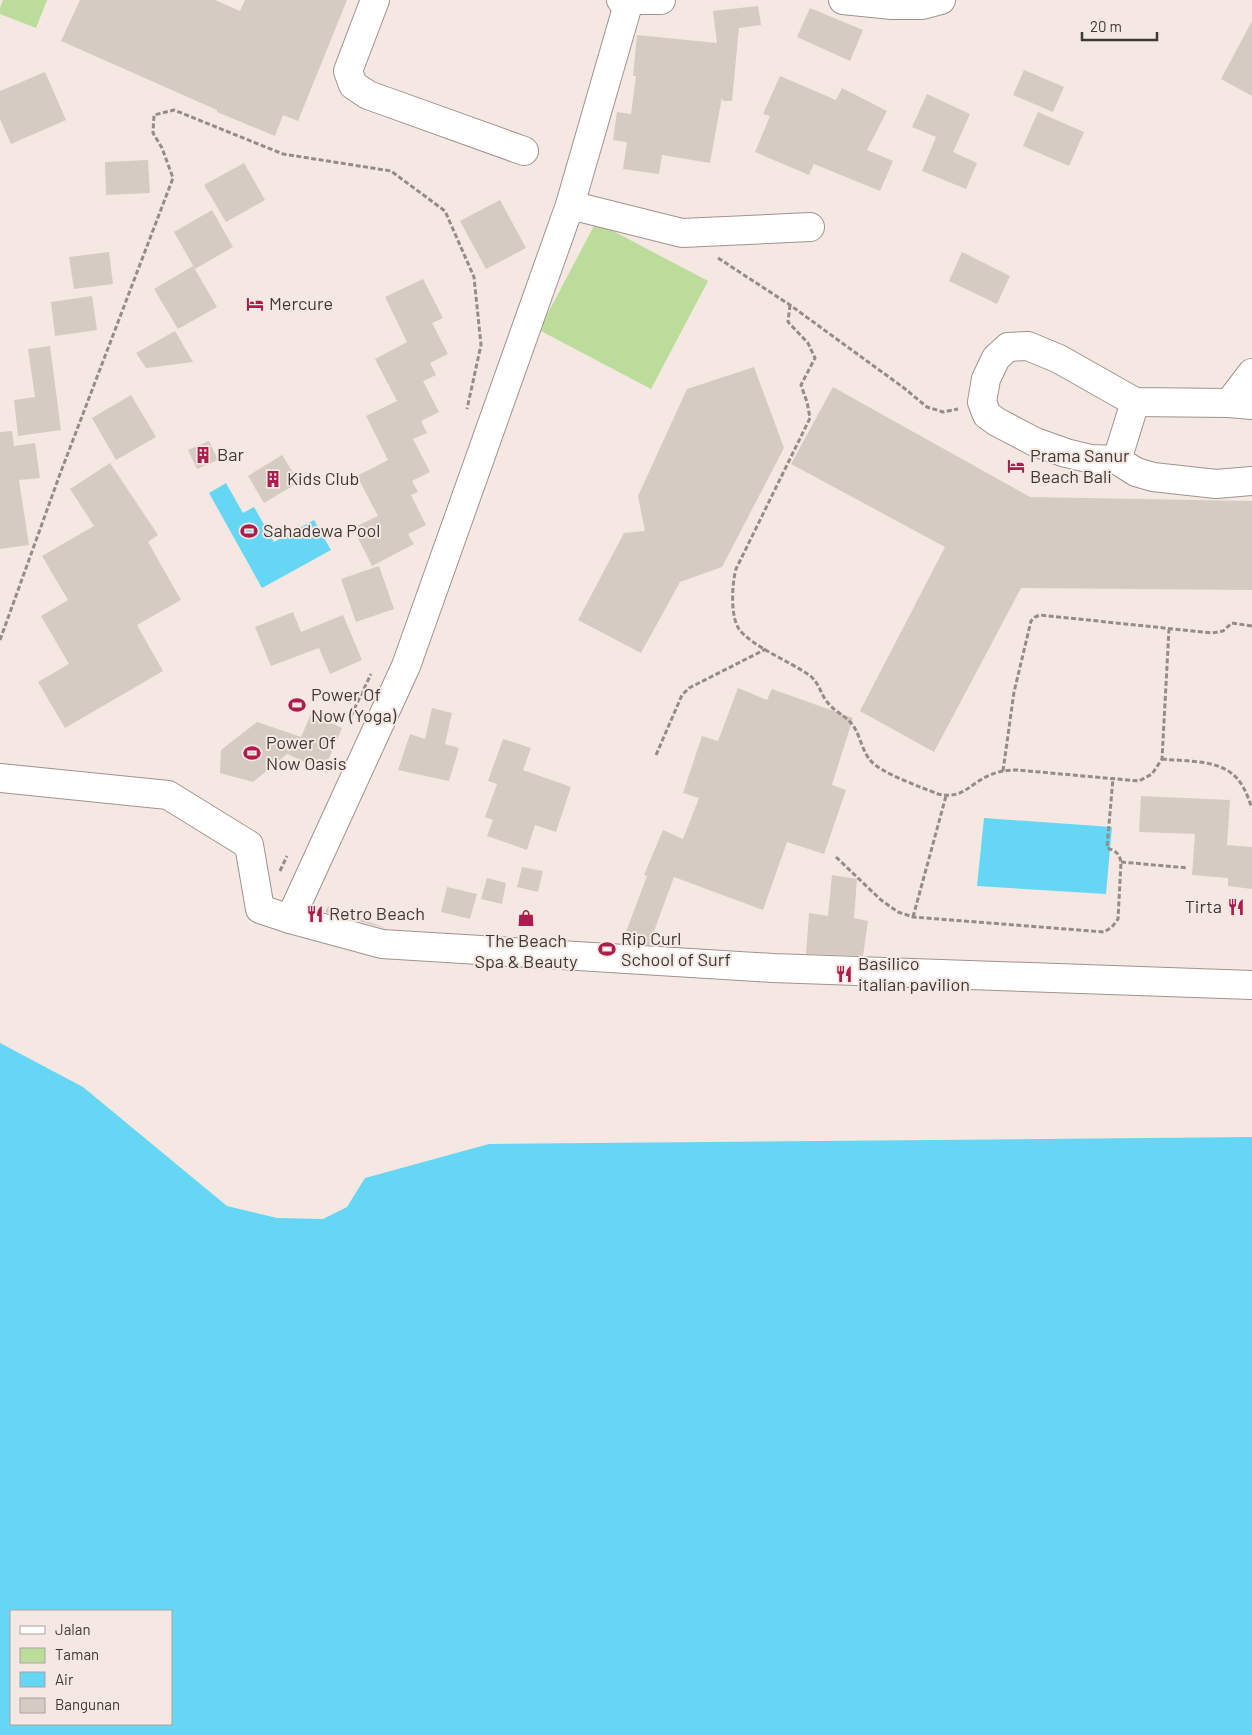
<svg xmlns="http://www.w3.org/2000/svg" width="1252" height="1735" font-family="Barlow,sans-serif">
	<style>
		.green { fill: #bcdc9c }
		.water { fill: #66d6f5; fill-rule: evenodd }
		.building { fill: #d5cbc2 }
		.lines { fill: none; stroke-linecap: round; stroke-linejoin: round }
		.minor-casing { stroke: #9f938e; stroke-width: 30 }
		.path { stroke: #958c88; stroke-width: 3; stroke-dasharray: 5 2.5; stroke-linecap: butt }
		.minor { stroke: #fff; stroke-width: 28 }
		.labels { text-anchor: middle; stroke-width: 4; stroke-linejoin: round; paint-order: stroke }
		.poi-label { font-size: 18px; fill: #3e3937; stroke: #f5e8e2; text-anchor: start }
	</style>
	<rect width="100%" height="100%" fill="#f5e8e2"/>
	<g class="green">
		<path d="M 3,0 L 47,0 L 36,28 L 0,14 L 0,8 Z"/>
		<path d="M 596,222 L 708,281 L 651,389 L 539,330 Z"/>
	</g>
	<g class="water">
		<path d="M 226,483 L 243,513 L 254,507 L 274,542 L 314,520 L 331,550 L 262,588 L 209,493 Z"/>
		<path d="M 984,818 L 1112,827 L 1106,894 L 977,886 Z"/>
		<path d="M 0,1043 L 83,1087 L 227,1206 L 277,1218 L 323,1219 L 347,1207 L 365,1178 L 489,1144 L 1252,1137 L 1252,1735 L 0,1735 ZM 11,1611 L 171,1611 L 171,1724 L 11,1724 Z"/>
	</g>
	<g class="building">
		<path d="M 80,0 L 215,0 L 240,11 L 245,0 L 347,0 L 298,121 L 283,115 L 275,136 L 217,112 L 217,110 L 61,41 Z"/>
		<path d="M 758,6 L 761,25 L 739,28 L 732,101 L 723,101 L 722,97 L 710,163 L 662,155 L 659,174 L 623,169 L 627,142 L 613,140 L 617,112 L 631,114 L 636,76 L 633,76 L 637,35 L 717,43 L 713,11 Z"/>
		<path d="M 810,8 L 863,30 L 850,61 L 797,37 Z"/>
		<path d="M 1252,21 L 1252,96 L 1221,79 Z"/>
		<path d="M 1024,70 L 1064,87 L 1053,112 L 1013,95 Z"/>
		<path d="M 45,72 L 66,120 L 11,144 L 0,119 L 0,91 Z"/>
		<path d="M 780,76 L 836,100 L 842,88 L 887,111 L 867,150 L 893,161 L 880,191 L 814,164 L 809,175 L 755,152 L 770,116 L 763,114 Z"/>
		<path d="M 927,94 L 970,114 L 953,152 L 977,163 L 966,189 L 922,171 L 936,137 L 912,127 Z"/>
		<path d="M 1038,112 L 1084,132 L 1069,166 L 1023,146 Z"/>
		<path d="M 148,160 L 150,193 L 106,195 L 105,162 Z"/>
		<path d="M 244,163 L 265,200 L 226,222 L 204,185 Z"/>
		<path d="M 500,200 L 526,248 L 486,269 L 460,221 Z"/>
		<path d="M 212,210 L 233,247 L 195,269 L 174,232 Z"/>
		<path d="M 109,252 L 113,284 L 74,289 L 69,257 Z"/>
		<path d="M 962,252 L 1010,276 L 997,304 L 949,281 Z"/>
		<path d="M 193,266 L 217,307 L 178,329 L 154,289 Z"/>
		<path d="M 423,279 L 443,318 L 432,323 L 448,354 L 430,363 L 436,375 L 423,381 L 439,412 L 421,421 L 427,433 L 413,439 L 430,472 L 412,481 L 418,492 L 411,495 L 426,525 L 408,534 L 414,544 L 372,566 L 353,528 L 378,516 L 357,476 L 388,460 L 366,416 L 397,401 L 375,359 L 407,342 L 385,297 Z"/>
		<path d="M 92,296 L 97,330 L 55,336 L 51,302 Z"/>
		<path d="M 175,331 L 193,362 L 146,368 L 136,353 Z"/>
		<path d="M 50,346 L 61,430 L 18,436 L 14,400 L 35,397 L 28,349 Z"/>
		<path d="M 754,367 L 784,448 L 722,567 L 680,582 L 641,653 L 578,620 L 624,533 L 645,531 L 638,496 L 687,389 Z"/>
		<path d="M 833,387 L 1030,497 L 1252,501 L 1252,590 L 1021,588 L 934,752 L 860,711 L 945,547 L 791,464 Z"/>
		<path d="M 131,395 L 156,437 L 116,460 L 92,418 Z"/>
		<path d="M 12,431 L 14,446 L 35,443 L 40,478 L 19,480 L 29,545 L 0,549 L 0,432 Z"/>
		<path d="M 209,441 L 218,460 L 197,469 L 188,450 Z"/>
		<path d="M 282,455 L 299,482 L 264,503 L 248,476 Z"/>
		<path d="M 110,463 L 158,535 L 148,542 L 181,600 L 137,625 L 163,671 L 65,728 L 38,682 L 69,664 L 41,616 L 68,600 L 42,556 L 94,526 L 70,489 Z"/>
		<path d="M 379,566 L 394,609 L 356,622 L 341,579 Z"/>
		<path d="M 293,612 L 301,632 L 343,615 L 362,660 L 330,674 L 319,648 L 271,666 L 255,627 Z"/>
		<path d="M 738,688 L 767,700 L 772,689 L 853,718 L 832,785 L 846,790 L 824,854 L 787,842 L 763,910 L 674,877 L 649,945 L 639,944 L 624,937 L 647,876 L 644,875 L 663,830 L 683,839 L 699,798 L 683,793 L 702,736 L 718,741 Z"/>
		<path d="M 432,708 L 452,713 L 445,744 L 459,748 L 449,781 L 398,770 L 410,734 L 425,739 Z"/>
		<path d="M 311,714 L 342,728 L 324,770 L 287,754 L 253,782 L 220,773 L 221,750 L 257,722 L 301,737 Z"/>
		<path d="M 503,739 L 531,748 L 523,770 L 571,787 L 556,832 L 535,825 L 527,850 L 487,836 L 493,820 L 485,817 L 497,784 L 488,781 Z"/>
		<path d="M 1141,796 L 1230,800 L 1227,845 L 1252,847 L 1252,889 L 1228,886 L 1228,878 L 1192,875 L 1195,834 L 1139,832 Z"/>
		<path d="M 522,867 L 543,871 L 538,892 L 517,887 Z"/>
		<path d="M 832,875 L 857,879 L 854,918 L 868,921 L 863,956 L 806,954 L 809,913 L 828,916 Z"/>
		<path d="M 487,878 L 506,883 L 502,904 L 481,899 Z"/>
		<path d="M 447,887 L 477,894 L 470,919 L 441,912 Z"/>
		<path d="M 328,906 L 388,929 L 325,912 Z"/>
	</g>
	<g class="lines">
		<g class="minor-casing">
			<g id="minor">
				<path d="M 375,0 L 348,71 L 353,85 L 368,95 L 524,151"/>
				<path d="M 621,0 L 661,0"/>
				<path d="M 843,0 L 892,5 L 922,5 L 941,0"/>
				<path d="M 570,205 L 682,233 L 810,227"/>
				<path d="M 1229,403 L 1252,373"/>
				<path d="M 1252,405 L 1229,403 L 1135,402 L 1059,359 L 1028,346 L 1008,347 L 996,358 L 986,379 L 982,402 L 987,415 L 997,422 L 1035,442 L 1066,453 L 1091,459 L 1117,460 L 1136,472 L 1153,477 L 1216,484 L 1252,481"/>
				<path d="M 1117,460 L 1135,402"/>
				<path d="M 0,778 L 168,795 L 249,845 L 260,909 L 290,919 L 382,944 L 773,968 L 1252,985"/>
				<path d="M 290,919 L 406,666 L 570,205 L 629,1"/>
			</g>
		</g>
		<g class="path">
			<path d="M 718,258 L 790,305 L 904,388 L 927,407 L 943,412 L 958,409"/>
			<path d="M 790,305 L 788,322 L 808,343 L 815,358 L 801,385 L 807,402 L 810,418 L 736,569 C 732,583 730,616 739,629 C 751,646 791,662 809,675 C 820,683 820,694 828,703 C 834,711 844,715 851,723 C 860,733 861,749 870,760 C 880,773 921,787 938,794 C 963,800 970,783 990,775 C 999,771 1008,770 1017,770 L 1139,781 L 1152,774 L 1162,759 L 1169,629"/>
			<path d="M 0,640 L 60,474 L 173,178 L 162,148 L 153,133 L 154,115 L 174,110 L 283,154 L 391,171 L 445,211 L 474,277 L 481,345 L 467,409"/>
			<path d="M 351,716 L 371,674"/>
			<path d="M 656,755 L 682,695 L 689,688 L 766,649"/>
			<path d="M 1162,759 C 1190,762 1228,758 1243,787 C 1247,793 1249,801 1252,808"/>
			<path d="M 1003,771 L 1014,692 L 1031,621 L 1035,617 L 1040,615 L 1212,633 L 1223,631 L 1232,623 L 1252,626"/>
			<path d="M 836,857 L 881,900 L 898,912 L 913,917 L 1104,932 L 1112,927 L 1118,919 L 1121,862 C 1119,853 1116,851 1107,848 L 1113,778"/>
			<path d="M 1121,862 L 1188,868"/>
			<path d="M 280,871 L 287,856"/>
			<path d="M 913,917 L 946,796"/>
		</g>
		<use href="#minor" class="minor"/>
	</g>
	<defs>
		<g id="hotel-bare" transform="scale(1.35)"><path d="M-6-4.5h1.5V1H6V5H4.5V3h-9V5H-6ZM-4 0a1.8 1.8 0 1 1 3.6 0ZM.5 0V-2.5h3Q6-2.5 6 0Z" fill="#ad1c4f" stroke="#f5e8e2" stroke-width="2.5" paint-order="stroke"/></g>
		<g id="building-bare" transform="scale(1.35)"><path d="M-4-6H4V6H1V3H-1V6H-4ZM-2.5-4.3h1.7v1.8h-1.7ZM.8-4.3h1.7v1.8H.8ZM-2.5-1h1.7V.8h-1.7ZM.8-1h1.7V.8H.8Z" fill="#ad1c4f" stroke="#f5e8e2" stroke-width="2.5" paint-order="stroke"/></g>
		<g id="stadium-bare" transform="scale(1.35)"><path d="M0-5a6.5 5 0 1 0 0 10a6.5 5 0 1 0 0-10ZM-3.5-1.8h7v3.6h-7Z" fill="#ad1c4f" stroke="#f5e8e2" stroke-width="2.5" paint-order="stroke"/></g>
		<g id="restaurant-bare" transform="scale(1.35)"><path d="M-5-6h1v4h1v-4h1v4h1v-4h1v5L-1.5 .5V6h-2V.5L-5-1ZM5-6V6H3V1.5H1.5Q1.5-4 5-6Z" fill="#ad1c4f" stroke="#f5e8e2" stroke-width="2.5" paint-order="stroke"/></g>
		<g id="shop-bare" transform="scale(1.35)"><path d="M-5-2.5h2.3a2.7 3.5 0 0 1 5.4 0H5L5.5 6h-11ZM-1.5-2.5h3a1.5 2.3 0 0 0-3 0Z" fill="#ad1c4f" stroke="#f5e8e2" stroke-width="2.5" paint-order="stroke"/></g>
	</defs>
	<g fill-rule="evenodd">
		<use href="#hotel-bare" x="255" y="304"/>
		<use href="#building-bare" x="203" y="455"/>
		<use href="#hotel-bare" x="1016" y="466"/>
		<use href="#building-bare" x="273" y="479"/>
		<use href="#stadium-bare" x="249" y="531"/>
		<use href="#stadium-bare" x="297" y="705"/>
		<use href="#stadium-bare" x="252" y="753"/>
		<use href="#restaurant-bare" x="1236" y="907"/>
		<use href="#restaurant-bare" x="315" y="914"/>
		<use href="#shop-bare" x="526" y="918"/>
		<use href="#stadium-bare" x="607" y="949"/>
		<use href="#restaurant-bare" x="844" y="974"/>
	</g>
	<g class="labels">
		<g class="poi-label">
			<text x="269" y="310">Mercure</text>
			<text x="217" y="461">Bar</text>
			<text x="1030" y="462">Prama Sanur<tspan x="1030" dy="21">Beach Bali</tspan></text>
			<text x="287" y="485">Kids Club</text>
			<text x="263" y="537">Sahadewa Pool</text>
			<text x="311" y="701">Power Of<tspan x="311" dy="21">Now (Yoga)</tspan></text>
			<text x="266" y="749">Power Of<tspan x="266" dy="21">Now Oasis</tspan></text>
			<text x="1222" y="913" text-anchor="end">Tirta</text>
			<text x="329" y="920">Retro Beach</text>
			<text x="621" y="945">Rip Curl<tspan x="621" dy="21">School of Surf</tspan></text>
			<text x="526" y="947" text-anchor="middle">The Beach<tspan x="526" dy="21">Spa &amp; Beauty</tspan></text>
			<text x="858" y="970">Basilico<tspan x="858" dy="21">italian pavilion</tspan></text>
		</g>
	</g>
	<rect x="10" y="1610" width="162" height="115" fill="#f5e8e2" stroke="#aca29e"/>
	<rect x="20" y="1626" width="25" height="8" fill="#ffffff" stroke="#aca29e"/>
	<text x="55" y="1635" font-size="15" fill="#3e3937">Jalan</text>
	<rect x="20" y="1648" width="25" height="15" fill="#bcdc9c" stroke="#aca29e"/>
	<text x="55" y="1660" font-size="15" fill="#3e3937">Taman</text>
	<rect x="20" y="1672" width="25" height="15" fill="#66d6f5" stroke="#aca29e"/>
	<text x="55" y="1685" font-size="15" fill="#3e3937">Air</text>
	<rect x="20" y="1698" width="25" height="15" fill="#d5cbc2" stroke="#aca29e"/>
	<text x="55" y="1710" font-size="15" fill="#3e3937">Bangunan</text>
	<path d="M1082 32v8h75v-8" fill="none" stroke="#3e3937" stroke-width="2.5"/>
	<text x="1090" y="32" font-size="15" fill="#3e3937" stroke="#f5e8e2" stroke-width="4" paint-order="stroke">20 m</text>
</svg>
